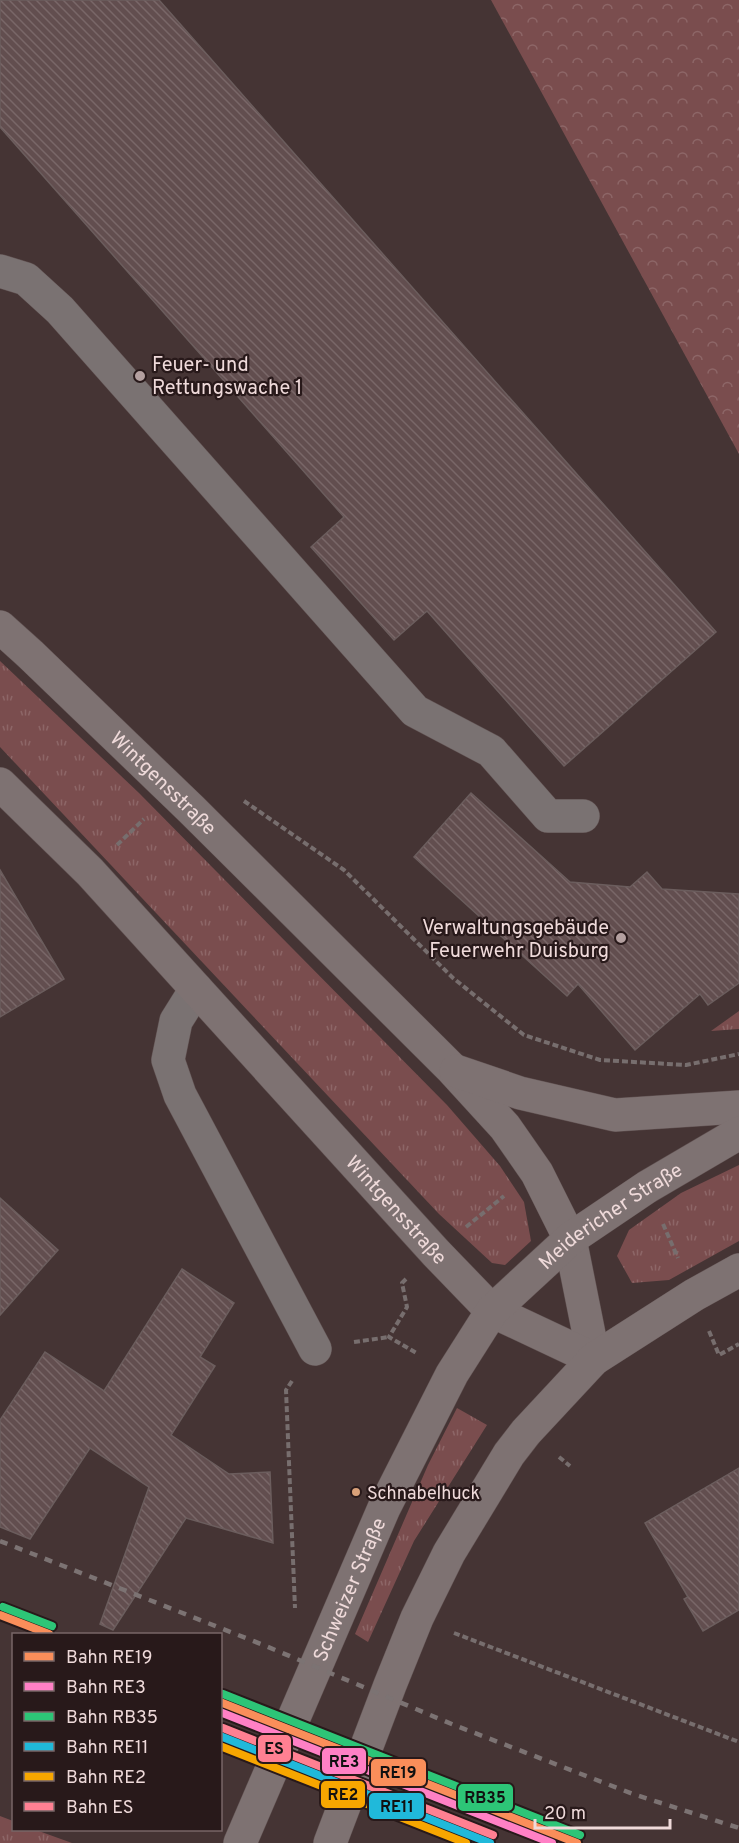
<svg xmlns="http://www.w3.org/2000/svg" width="739" height="1843" font-family="Overpass,sans-serif">
	<style>
		.grass { fill: url(#grass-tufts) }
		.forest { fill: url(#forest-crowns) }
		.building { fill: url(#building-back-hatch); stroke: #6b5d5d; stroke-width: 1.5 }
		.lines { fill: none; stroke-linecap: round; stroke-linejoin: round }
		.minor-casing { stroke: #5f5050; stroke-width: 34 }
		.major-casing { stroke: #5f5050; stroke-width: 34 }
		.path { stroke: #776e6e; stroke-width: 4; stroke-dasharray: 6 3; stroke-linecap: butt }
		.minor { stroke: #7a7272; stroke-width: 33 }
		.major { stroke: #7e7272; stroke-width: 33 }
		.rail { stroke: #7c7373; stroke-width: 4.5; stroke-dasharray: 8 8; stroke-linecap: butt }
		.rail-1-casing { stroke: #28191a; stroke-width: 12 }
		.rail-2-casing { stroke: #28191a; stroke-width: 12 }
		.rail-3-casing { stroke: #28191a; stroke-width: 12 }
		.rail-4-casing { stroke: #28191a; stroke-width: 12 }
		.rail-5-casing { stroke: #28191a; stroke-width: 12 }
		.rail-6-casing { stroke: #28191a; stroke-width: 12 }
		.rail-1 { stroke: #fa8e5a; stroke-width: 8 }
		.rail-2 { stroke: #ff80c5; stroke-width: 8 }
		.rail-3 { stroke: #2dc577; stroke-width: 8 }
		.rail-4 { stroke: #20b9da; stroke-width: 8 }
		.rail-5 { stroke: #f7a600; stroke-width: 8 }
		.rail-6 { stroke: #ff8092; stroke-width: 8 }
		.poi-dot { fill: #b4a0a0; stroke: #28191a; stroke-width: 2 }
		.bus-dot { fill: #d9a179; stroke: #28191a; stroke-width: 2 }
		.labels { text-anchor: middle; stroke-width: 4.5; stroke-linejoin: round; paint-order: stroke }
		.bus-label { font-size: 18px; fill: #efdada; stroke: #28191a; text-anchor: start }
		.poi-label { font-size: 20px; fill: #efdada; stroke: #28191a; text-anchor: start }
		.street-label { font-size: 20px; fill: #efdada; stroke: #28191a }
		.line-badge { stroke: #28191a; stroke-width: 2 }
		.pale-badge-label { font-size: 16px; text-anchor: middle; font-weight: bold; fill: #111 }
	</style>
	<defs>
		<pattern id="grass-tufts" width="24" height="20" patternUnits="userSpaceOnUse" patternTransform="scale(1.5)"><rect width="24" height="20" fill="#7a4d4e"/><path d="M3 7l-1-3M5 7V3M7 7l1-3M15 17l-1-3M17 17v-4M19 17l1-3" fill="none" stroke="#8d6667"/></pattern>
		<pattern id="forest-crowns" width="20" height="18" patternUnits="userSpaceOnUse" patternTransform="scale(1.5)"><rect width="20" height="18" fill="#7a4d4e"/><path d="M2 6a3 3 0 1 1 6 0M12 15a3 3 0 1 1 6 0" fill="none" stroke="#8d6667"/></pattern>
		<pattern id="building-back-hatch" width="6" height="6" patternUnits="userSpaceOnUse" patternTransform="scale(1.5)"><rect width="6" height="6" fill="#624e4f"/><path d="M-1 5l2 2M0 0l6 6M5-1l2 2" fill="none" stroke="#796768"/></pattern>
	</defs>
	<rect width="100%" height="100%" fill="#453434"/>
	<g class="grass">
		<path d="M 0,661 L 139,793 L 447,1105 L 500,1166 L 524,1202 L 531,1241 L 505,1265 L 492,1263 L 439,1214 L 0,747 Z"/>
		<path d="M 739,1011 L 739,1029 L 711,1031 Z"/>
		<path d="M 739,1165 L 739,1241 L 669,1280 L 632,1283 L 617,1256 L 629,1230 L 681,1193 Z"/>
		<path d="M 457,1408 L 487,1425 L 414,1541 L 368,1642 L 355,1634 L 428,1465 Z"/>
		<path d="M 0,1816 L 13,1821 L 14,1830 L 36,1830 L 72,1843 L 0,1843 Z"/>
	</g>
	<path class="forest" d="M 491,0 L 739,0 L 739,454 Z"/>
	<g class="building">
		<path d="M 0,0 L 159,0 L 716,632 L 564,766 L 427,611 L 394,640 L 311,547 L 344,517 L 0,127 Z"/>
		<path d="M 471,793 L 570,882 L 630,887 L 647,872 L 662,889 L 739,894 L 739,983 L 708,1005 L 700,994 L 635,1050 L 578,984 L 567,996 L 414,857 Z"/>
		<path d="M 0,870 L 64,979 L 0,1017 Z"/>
		<path d="M 0,1198 L 58,1250 L 0,1315 Z"/>
		<path d="M 182,1269 L 234,1303 L 200,1357 L 215,1366 L 171,1435 L 229,1474 L 270,1472 L 273,1543 L 186,1518 L 113,1630 L 100,1624 L 149,1487 L 90,1448 L 30,1539 L 0,1527 L 0,1420 L 45,1352 L 104,1391 Z"/>
		<path d="M 739,1468 L 739,1610 L 703,1631 L 684,1599 L 688,1597 L 645,1523 Z"/>
	</g>
	<g class="lines">
		<g class="minor-casing">
			<g id="minor">
				<path d="M 0,271 L 26,279 L 60,310 L 415,711 L 491,751 L 548,816 L 583,816"/>
				<path d="M 196,989 L 176,1021 L 168,1060 L 180,1095 L 315,1349"/>
			</g>
		</g>
		<g class="major-casing">
			<g id="major">
				<path id="s1" d="M 0,627 L 30,654 L 191,809 L 452,1069 L 505,1127 L 537,1173 L 570,1239 L 594,1359"/>
				<path id="s2" d="M 0,784 L 90,872 L 436,1253 L 492,1311 L 594,1359"/>
				<path d="M 456,1071 L 520,1093 L 615,1115 L 739,1107"/>
				<path id="s3" d="M 240,1843 L 384,1508 L 452,1374 L 492,1311 L 570,1239 L 647,1187 L 739,1133"/>
				<path d="M 330,1843 L 390,1685 L 417,1618 L 449,1553 L 509,1454 L 526,1432 L 594,1359 L 694,1295 L 739,1270"/>
			</g>
		</g>
		<g class="path">
			<path d="M 244,801 L 344,870 L 453,978 L 524,1035 L 600,1060 L 686,1065 L 739,1054"/>
			<path d="M 117,845 L 144,819"/>
			<path d="M 663,1224 L 678,1258"/>
			<path d="M 466,1227 L 504,1196"/>
			<path d="M 406,1279 L 402,1283 L 407,1307 L 389,1337 L 418,1354"/>
			<path d="M 709,1331 L 719,1355 L 739,1344"/>
			<path d="M 354,1342 L 389,1337"/>
			<path d="M 292,1381 L 286,1390 L 295,1608"/>
			<path d="M 559,1457 L 570,1466"/>
			<path d="M 454,1633 L 739,1742"/>
		</g>
		<use href="#minor" class="minor"/>
		<use href="#major" class="major"/>
		<path class="rail" d="M 0,1541 L 261,1644 L 454,1725 L 633,1794 L 739,1828"/>
		<g class="rail-1-casing">
			<g id="rail-1">
				<path d="M 0,1615 L 49,1634"/>
				<path d="M 220,1702 L 577,1843"/>
			</g>
		</g>
		<g class="rail-2-casing">
			<path id="rail-2" d="M 220,1712 L 552,1843"/>
		</g>
		<g class="rail-3-casing">
			<g id="rail-3">
				<path d="M 3,1607 L 52,1626"/>
				<path d="M 223,1694 L 580,1835"/>
			</g>
		</g>
		<g class="rail-4-casing">
			<path id="rail-4" d="M 220,1736 L 490,1843"/>
		</g>
		<g class="rail-5-casing">
			<path id="rail-5" d="M 220,1746 L 466,1843"/>
		</g>
		<g class="rail-6-casing">
			<path id="rail-6" d="M 223,1728 L 493,1835"/>
		</g>
		<use href="#rail-1" class="rail-1"/>
		<use href="#rail-2" class="rail-2"/>
		<use href="#rail-3" class="rail-3"/>
		<use href="#rail-4" class="rail-4"/>
		<use href="#rail-5" class="rail-5"/>
		<use href="#rail-6" class="rail-6"/>
	</g>
	<g class="poi-dot">
		<circle cx="140" cy="376" r="6"/>
		<circle cx="621" cy="938" r="6"/>
	</g>
	<circle class="bus-dot" cx="356" cy="1492" r="5"/>
	<g class="labels">
		<g class="bus-label">
			<text x="367" y="1499">Schnabelhuck</text>
		</g>
		<g class="poi-label">
			<text x="152" y="371">Feuer- und<tspan x="152" dy="23">Rettungswache 1</tspan></text>
			<text x="609" y="934" text-anchor="end">Verwaltungsgebäude<tspan x="609" dy="23">Feuerwehr Duisburg</tspan></text>
		</g>
		<g class="street-label">
			<text dy="7" stroke="none"><textPath href="#s1" startOffset="226">Wintgensstraße</textPath></text>
			<text dy="7" stroke="none"><textPath href="#s2" startOffset="582">Wintgensstraße</textPath></text>
			<text dy="7" stroke="none"><textPath href="#s3" startOffset="742">Meidericher Straße</textPath></text>
			<text dy="7" stroke="none"><textPath href="#s3" startOffset="276">Schweizer Straße</textPath></text>
		</g>
	</g>
	<g class="line-badge">
		<rect x="257" y="1734" width="35" height="29" rx="6" fill="#ff8092"/>
		<rect x="321" y="1747" width="46" height="28" rx="6" fill="#ff80c5"/>
		<rect x="370" y="1758" width="57" height="29" rx="6" fill="#fa8e5a"/>
		<rect x="320" y="1780" width="46" height="29" rx="6" fill="#f7a600"/>
		<rect x="457" y="1783" width="57" height="29" rx="6" fill="#2dc577"/>
		<rect x="368" y="1792" width="57" height="28" rx="6" fill="#20b9da"/>
	</g>
	<g class="pale-badge-label">
		<text x="274" y="1754">ES</text>
		<text x="344" y="1767">RE3</text>
		<text x="398" y="1778">RE19</text>
		<text x="343" y="1800">RE2</text>
		<text x="485" y="1803">RB35</text>
		<text x="397" y="1812">RE11</text>
	</g>
	<rect x="12" y="1633" width="210" height="198" fill="#28191a" stroke="#786667" stroke-width="1.5"/>
	<rect x="24" y="1652" width="30" height="9" fill="#fa8e5a" stroke="#786667" stroke-width="1.5"/>
	<text x="66" y="1663" font-size="18" fill="#efdada">Bahn RE19</text>
	<rect x="24" y="1682" width="30" height="9" fill="#ff80c5" stroke="#786667" stroke-width="1.5"/>
	<text x="66" y="1693" font-size="18" fill="#efdada">Bahn RE3</text>
	<rect x="24" y="1712" width="30" height="9" fill="#2dc577" stroke="#786667" stroke-width="1.5"/>
	<text x="66" y="1723" font-size="18" fill="#efdada">Bahn RB35</text>
	<rect x="24" y="1742" width="30" height="9" fill="#20b9da" stroke="#786667" stroke-width="1.5"/>
	<text x="66" y="1753" font-size="18" fill="#efdada">Bahn RE11</text>
	<rect x="24" y="1772" width="30" height="9" fill="#f7a600" stroke="#786667" stroke-width="1.5"/>
	<text x="66" y="1783" font-size="18" fill="#efdada">Bahn RE2</text>
	<rect x="24" y="1802" width="30" height="9" fill="#ff8092" stroke="#786667" stroke-width="1.5"/>
	<text x="66" y="1813" font-size="18" fill="#efdada">Bahn ES</text>
	<path d="M535 1819v9h135v-9" fill="none" stroke="#efdada" stroke-width="3"/>
	<text x="544" y="1819" font-size="18" fill="#efdada" stroke="#28191a" stroke-width="4.5" paint-order="stroke">20 m</text>
</svg>
